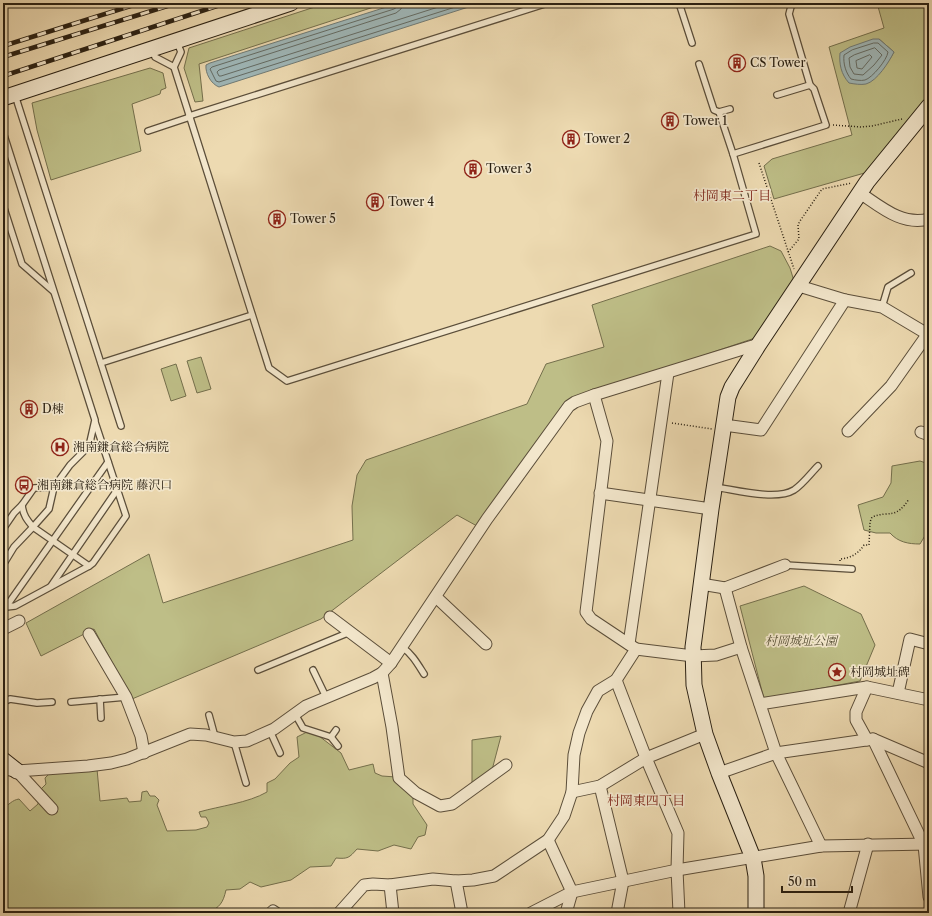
<svg xmlns="http://www.w3.org/2000/svg" width="932" height="916" font-family="'Libre Caslon Text','Noto Serif JP',serif">
	<style>
		.green { fill: #bebe87; stroke: #746f4c; fill-rule: evenodd }
		.water { fill: #9fb7b8; stroke: #707b76 }
		.lines { fill: none; stroke-linecap: round; stroke-linejoin: round }
		.shore { stroke: #646c65; stroke-width: 1 }
		.lane-casing { stroke: #5b4e3a; stroke-width: 8 }
		.street-casing { stroke: #5b4e3a; stroke-width: 13 }
		.secondary-casing { stroke: #2a2012; stroke-width: 17 }
		.path { stroke: #2a2012; stroke-width: 1.5; stroke-dasharray: 1 2; stroke-linecap: butt }
		.lane { stroke: #f3e7cc; stroke-width: 5.5 }
		.street { stroke: #f3e7cc; stroke-width: 11 }
		.secondary { stroke: #f3e7cc; stroke-width: 15 }
		.rail-casing { stroke: #2a2012; stroke-width: 4.5 }
		.rail { stroke: #f3e7cc; stroke-width: 3; stroke-dasharray: 9; stroke-linecap: butt }
		.labels { text-anchor: middle; stroke-width: 3.5; stroke-linejoin: round; paint-order: stroke }
		.poi-label { font-size: 12px; fill: #2a2012; stroke: #f3e7cc; text-anchor: start }
		.park-label { font-size: 12px; font-style: italic; fill: #564f35; stroke: #f3e7cc }
		.neighbourhood-label { font-size: 13px; fill: #7a1f14; stroke: #f3e7cc }
	</style>
	<rect width="100%" height="100%" fill="#eddab1"/>
	<filter id="stains"><feTurbulence type="fractalNoise" baseFrequency=".005" numOctaves="4"/><feColorMatrix values="0 0 0 0 .2 0 0 0 0 .09 0 0 0 0 .02 0 0 0 .5 -.17"/></filter>
	<radialGradient id="worn" r=".72"><stop offset=".6" stop-color="#630" stop-opacity="0"/><stop offset="1" stop-color="#630" stop-opacity=".3"/></radialGradient>
	<g class="green">
		<path d="M 327,3 L 386,3 L 199,64 L 203,101 L 195,102 L 184,68 L 189,48 Z"/>
		<path d="M 877,3 L 929,3 L 929,97 L 868,172 L 774,199 L 764,166 L 772,159 L 852,135 L 829,47 L 884,28 ZM 879,39 L 894,52 L 888,62 L 881,71 Z"/>
		<path d="M 150,68 L 163,73 L 166,88 L 161,90 L 160,94 L 132,104 L 141,151 L 51,180 L 37,130 L 32,103 Z"/>
		<path d="M 770,246 L 781,251 L 790,268 L 794,281 L 758,337 L 565,402 L 477,526 L 457,515 L 321,619 L 132,699 L 94,629 L 41,656 L 26,623 L 149,554 L 163,603 L 353,540 L 352,506 L 357,475 L 366,460 L 527,404 L 546,364 L 604,347 L 592,305 Z"/>
		<path d="M 201,357 L 211,389 L 197,393 L 187,361 Z"/>
		<path d="M 176,364 L 186,396 L 171,401 L 161,369 Z"/>
		<path d="M 920,461 L 929,464 L 929,529 L 920,544 C 908,544 898,542 890,533 L 876,533 L 864,530 L 858,505 L 883,497 L 891,483 L 892,466 Z"/>
		<path d="M 804,586 L 861,614 L 875,645 L 860,681 L 764,699 L 740,606 Z"/>
		<path d="M 307,732 L 319,736 L 341,753 L 349,770 L 373,764 L 375,773 L 382,776 L 396,777 L 413,796 L 413,804 L 427,825 L 425,835 L 418,837 L 411,849 L 394,845 L 378,851 L 357,849 C 349,858 348,859 336,858 L 331,866 L 310,867 L 291,880 L 261,887 L 250,882 L 240,889 L 226,890 C 223,903 220,907 208,913 L 3,913 L 3,808 C 9,805 12,800 19,799 L 30,811 L 38,804 L 40,790 L 46,784 L 45,778 L 49,774 L 97,769 L 100,801 L 127,798 L 129,802 L 141,801 L 142,792 L 147,791 L 150,796 L 155,796 L 159,800 L 157,805 L 167,831 L 196,830 L 207,827 L 209,823 L 206,817 L 201,817 L 199,812 C 220,806 248,803 267,792 L 267,783 L 275,779 L 290,763 L 299,757 L 297,737 Z"/>
		<path d="M 501,736 L 492,770 L 472,787 L 472,740 Z"/>
	</g>
	<g class="water">
		<path d="M 399,3 L 481,3 L 219,87 C 211,84 205,73 206,65 L 210,63 Z"/>
		<path d="M 873,39 L 879,39 L 894,52 C 889,62 877,81 866,84 C 861,85 854,84 849,83 C 841,74 839,64 840,53 L 850,47 Z"/>
	</g>
	<g class="lines">
		<g class="shore">
			<path d="M 398,3 L 397,7 L 394,9 L 212,67 L 210,69 L 216,81 L 219,82 L 468,3"/>
			<path d="M 403,3 L 401,9 L 396,13 L 219,70 L 217,72 L 219,76 L 221,76 L 451,3"/>
			<path d="M 874,43 L 878,43 L 888,52 C 887,60 872,78 865,80 C 861,81 855,80 851,79 C 846,73 843,64 844,55 L 852,50 Z"/>
			<path d="M 875,48 L 882,55 L 874,65 L 863,75 L 854,74 L 850,67 L 849,58 L 854,55 Z"/>
			<path d="M 870,55 L 872,57 L 862,69 L 857,68 L 856,61 Z"/>
		</g>
		<g class="lane-casing">
			<g id="lane">
				<path d="M 679,3 L 692,43"/>
				<path d="M 177,42 L 181,52 L 174,67 L 269,368 L 287,381 L 756,234 L 733,154 L 719,112"/>
				<path d="M 153,50 L 155,57 L 174,67"/>
				<path d="M 699,64 L 714,110 L 719,112 L 730,109"/>
				<path d="M 15,95 L 121,426"/>
				<path d="M 777,95 L 810,85"/>
				<path d="M 189,116 L 548,3"/>
				<path d="M 148,131 L 190,117"/>
				<path d="M 3,132 L 95,420 L 90,442 L 84,451 L 70,465 L 54,487 L 49,509 L 33,527 C 27,520 23,515 22,505 L 34,488 L 54,487"/>
				<path d="M 733,154 L 826,125 L 814,89 L 810,85 L 789,14 L 792,3"/>
				<path d="M 3,205 L 22,264 L 53,291"/>
				<path d="M 882,307 L 888,287 L 911,273"/>
				<path d="M 101,363 L 252,315"/>
				<path d="M 715,487 C 736,490 776,501 794,490 C 803,484 811,473 818,466"/>
				<path d="M 3,529 L 14,513 L 22,505"/>
				<path d="M 3,565 L 14,547 L 33,527 L 89,566"/>
				<path d="M 785,565 L 852,569"/>
				<path d="M 51,586 L 117,490"/>
				<path d="M 3,604 L 6,607 L 15,606 L 89,566 L 93,563 L 126,516 L 95,422"/>
				<path d="M 6,607 L 108,462"/>
				<path d="M 402,647 C 412,654 417,663 424,674"/>
				<path d="M 258,670 L 350,632"/>
				<path d="M 313,670 L 326,697"/>
				<path d="M 100,699 L 101,718"/>
				<path d="M 3,702 L 10,699 L 37,703 L 52,702"/>
				<path d="M 71,702 L 126,697"/>
				<path d="M 295,714 L 303,728 L 331,737 L 338,746"/>
				<path d="M 209,715 L 215,737"/>
				<path d="M 270,731 L 280,753"/>
				<path d="M 331,737 L 336,730"/>
				<path d="M 234,742 L 246,783"/>
			</g>
		</g>
		<g class="street-casing">
			<g id="street">
				<path d="M 860,193 C 881,207 902,226 929,219"/>
				<path d="M 799,286 L 845,300 L 882,307 L 929,335"/>
				<path d="M 724,425 L 761,430 L 845,300"/>
				<path d="M 848,431 L 891,386 L 927,335"/>
				<path d="M 921,432 L 929,435"/>
				<path d="M 600,493 L 711,509"/>
				<path d="M 701,584 L 725,588 L 785,565"/>
				<path d="M 725,588 L 741,647 L 776,753 L 821,846"/>
				<path d="M 436,597 L 486,644"/>
				<path d="M 330,617 L 391,663"/>
				<path d="M 3,629 L 19,621"/>
				<path d="M 89,634 L 126,697 L 141,736 L 144,753"/>
				<path d="M 629,644 L 668,373"/>
				<path d="M 636,649 L 693,656 L 716,655 L 741,647"/>
				<path d="M 382,673 L 392,727 L 399,778 L 416,793 L 440,806 L 452,804 L 506,765"/>
				<path d="M 898,693 L 910,639 L 929,644"/>
				<path d="M 760,704 L 867,687 L 929,700"/>
				<path d="M 873,739 L 924,845 L 929,897"/>
				<path d="M 867,740 L 856,720 L 856,712 L 867,687"/>
				<path d="M 10,770 L 17,771 L 88,766 L 111,763 L 127,759 L 190,734 L 206,735 L 234,742 L 247,741 L 274,729 L 306,706 L 373,678 L 382,673 L 391,663 L 487,519 L 569,406 L 575,402 L 594,395 L 759,344"/>
				<path d="M 17,771 L 52,809"/>
				<path d="M 719,773 L 776,753 L 873,739 L 929,763"/>
				<path d="M 600,786 L 623,881 L 617,913"/>
				<path d="M 572,792 L 600,786 L 646,758 L 616,680"/>
				<path d="M 548,840 L 572,892 L 566,913"/>
				<path d="M 456,881 L 462,913"/>
				<path d="M 390,885 L 393,913"/>
				<path d="M 271,913 L 273,911 L 276,913"/>
				<path d="M 339,913 L 364,885 L 373,884 L 390,885 L 433,879 L 456,881 L 473,880 L 494,876 L 548,840 L 564,816 L 572,792 L 574,755 L 579,733 L 587,711 L 598,691 L 616,680 L 636,649 L 591,619 L 586,612 L 607,441 L 594,395"/>
				<path d="M 531,913 L 572,892 L 677,870 L 821,846 L 929,844"/>
				<path d="M 679,913 L 677,870 L 678,833 L 646,758 L 705,734"/>
				<path d="M 849,913 L 868,844"/>
			</g>
		</g>
		<g class="secondary-casing">
			<g id="secondary">
				<path d="M 3,98 L 291,3"/>
				<path d="M 3,760 L 17,771"/>
				<path d="M 756,913 L 756,876 L 753,858 L 719,773 L 705,734 L 694,685 L 693,647 L 711,509 L 728,397 L 732,387 L 759,344 L 867,182 L 929,106"/>
			</g>
		</g>
		<g class="path">
			<path d="M 833,125 L 861,127 L 872,126 L 902,119"/>
			<path d="M 759,163 L 794,269"/>
			<path d="M 788,252 L 799,239 L 798,225 L 800,221 L 822,189 L 852,183"/>
			<path d="M 672,423 L 712,429"/>
			<path d="M 840,561 L 840,559 C 851,558 858,554 864,545 L 869,545 L 870,522 L 872,517 C 891,510 895,520 909,499"/>
		</g>
		<use href="#lane" class="lane"/>
		<use href="#street" class="street"/>
		<use href="#secondary" class="secondary"/>
		<g class="rail-casing">
			<g id="rail">
				<path d="M 3,46 L 140,3"/>
				<path d="M 3,57 L 177,3"/>
				<path d="M 3,76 L 226,3"/>
			</g>
		</g>
		<use href="#rail" class="rail"/>
	</g>
	<defs>
		<g id="building-ring" transform="scale(0.9)"><circle r="9.5" fill="#f3e7cc" stroke="#8f2418" stroke-width="1.5"/><path d="M-4-6H4V6H1V3H-1V6H-4ZM-2.5-4.3h1.7v1.8h-1.7ZM.8-4.3h1.7v1.8H.8ZM-2.5-1h1.7V.8h-1.7ZM.8-1h1.7V.8H.8Z" fill="#8f2418"/></g>
		<g id="hospital-ring" transform="scale(0.9)"><circle r="9.5" fill="#f3e7cc" stroke="#8f2418" stroke-width="1.5"/><path d="M-5-5h3v3.5h4V-5h3V5h-3V1.5h-4V5h-3Z" fill="#8f2418"/></g>
		<g id="bus-ring" transform="scale(0.9)"><circle r="9.5" fill="#f3e7cc" stroke="#8f2418" stroke-width="1.5"/><path d="M-5-6H5V4H4V6H2V4H-2V6H-4V4H-5ZM-3.5-4V0h7V-4ZM-3.5 1.2v1.5H-2V1.2ZM2 1.2v1.5H3.5V1.2Z" fill="#8f2418"/></g>
		<g id="sight-ring" transform="scale(0.9)"><circle r="9.5" fill="#f3e7cc" stroke="#8f2418" stroke-width="1.5"/><path d="M0-6L1.8-2.2L6-1.7L2.9 1.2L3.7 5.4L0 3.3L-3.7 5.4L-2.9 1.2L-6-1.7L-1.8-2.2Z" fill="#8f2418"/></g>
	</defs>
	<g fill-rule="evenodd">
		<use href="#building-ring" x="737" y="63"/>
		<use href="#building-ring" x="670" y="121"/>
		<use href="#building-ring" x="571" y="139"/>
		<use href="#building-ring" x="473" y="169"/>
		<use href="#building-ring" x="375" y="202"/>
		<use href="#building-ring" x="277" y="219"/>
		<use href="#building-ring" x="29" y="409"/>
		<use href="#hospital-ring" x="60" y="447"/>
		<use href="#bus-ring" x="24" y="485"/>
		<use href="#sight-ring" x="837" y="672"/>
	</g>
	<g class="labels">
		<g class="poi-label">
			<text x="750" y="67">CS Tower</text>
			<text x="683" y="125">Tower 1</text>
			<text x="584" y="143">Tower 2</text>
			<text x="486" y="173">Tower 3</text>
			<text x="388" y="206">Tower 4</text>
			<text x="290" y="223">Tower 5</text>
			<text x="42" y="413">D棟</text>
			<text x="73" y="451">湘南鎌倉総合病院</text>
			<text x="37" y="489">湘南鎌倉総合病院 藤沢口</text>
			<text x="850" y="676">村岡城址碑</text>
		</g>
		<g class="park-label">
			<text x="801" y="645">村岡城址公園</text>
		</g>
		<g class="neighbourhood-label">
			<text x="732" y="200">村岡東二丁目</text>
			<text x="646" y="805">村岡東四丁目</text>
		</g>
	</g>
	<rect width="932" height="916" fill="none" stroke="#eddab1" stroke-width="16"/>
	<rect x="4" y="4" width="924" height="908" fill="none" stroke="#2a2012" stroke-width="2"/>
	<rect x="8" y="8" width="916" height="900" fill="none" stroke="#2a2012"/>
	<path d="M782 886v6h70v-6" fill="none" stroke="#2a2012" stroke-width="2"/>
	<text x="788" y="886" font-size="12" fill="#2a2012" stroke="#f3e7cc" stroke-width="3" paint-order="stroke">50 m</text>
	<rect width="100%" height="100%" filter="url(#stains)"/>
	<rect width="100%" height="100%" fill="url(#worn)"/>
</svg>
